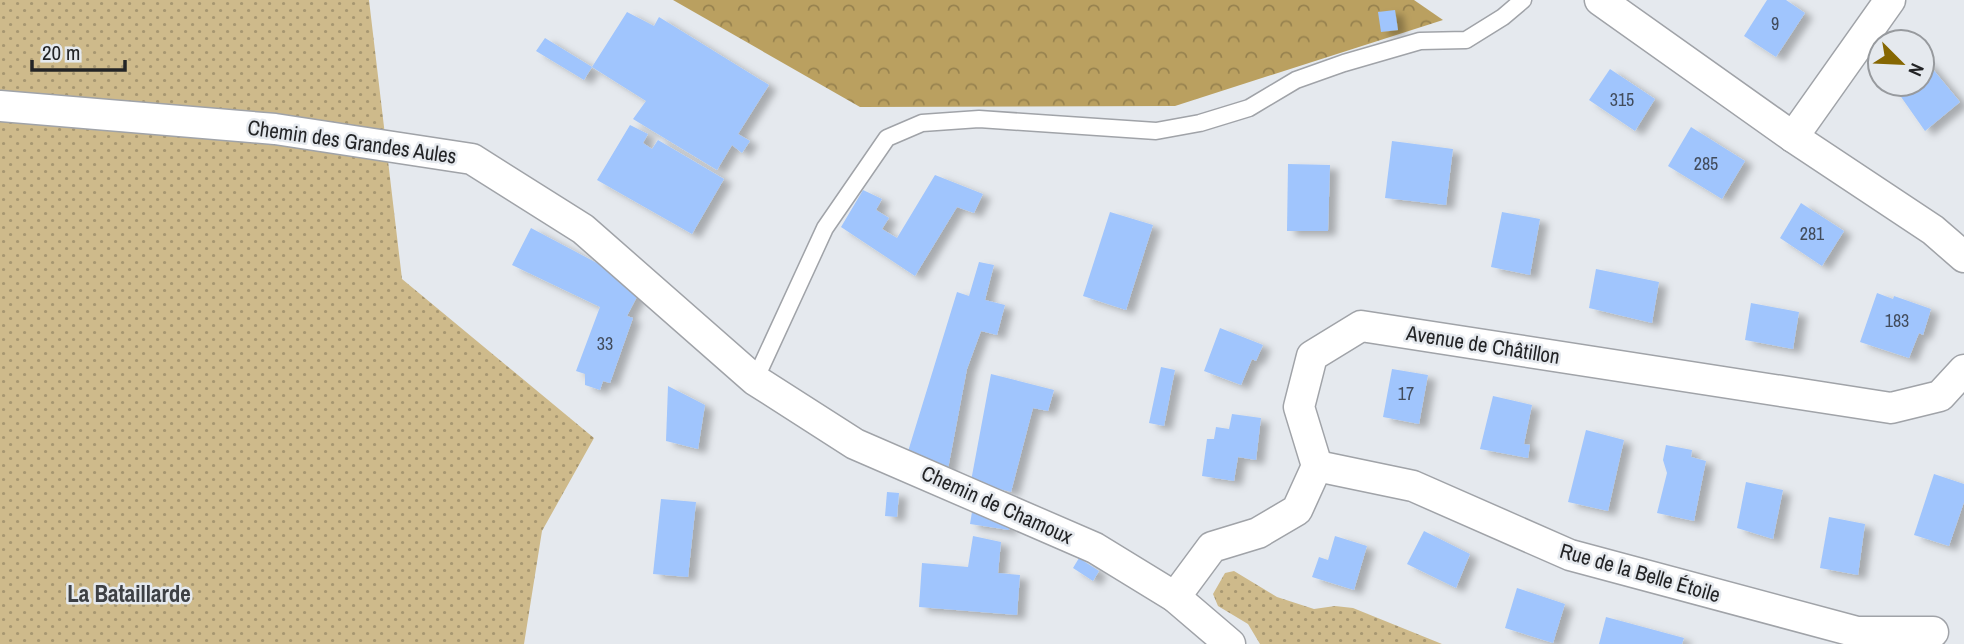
<svg xmlns="http://www.w3.org/2000/svg" width="1964" height="644" font-family="'Archivo Narrow',sans-serif">
	<style>
		.grass { fill: url(#grass-dots) }
		.forest { fill: url(#forest-crowns) }
		.building { fill: #a0c5fd; filter: url(#shadow) }
		.lines { fill: none; stroke-linecap: round; stroke-linejoin: round }
		.service-casing { stroke: #a0a3a8; stroke-width: 19 }
		.minor-casing { stroke: #a0a3a8; stroke-width: 33 }
		.service { stroke: #fff; stroke-width: 16 }
		.minor { stroke: #fff; stroke-width: 30 }
		.labels { text-anchor: middle; stroke-width: 5; stroke-linejoin: round; paint-order: stroke }
		.number-label { font-size: 18px; fill: #424c5c }
		.street-label { font-size: 21px; fill: #232426; stroke: #e5e9ee }
		.neighbourhood-label { font-size: 23px; font-weight: bold; fill: #3d4044; stroke: #e5e9ee }
	</style>
	<defs>
		<pattern id="grass-dots" width="8" height="8" patternUnits="userSpaceOnUse" patternTransform="scale(1.75)"><rect width="8" height="8" fill="#ceba8b"/><path d="M2 2h.1M6 6h.1" fill="none" stroke="#a79771" stroke-width="1.8" stroke-linecap="round"/></pattern>
		<pattern id="forest-crowns" width="20" height="18" patternUnits="userSpaceOnUse" patternTransform="scale(1.75)"><rect width="20" height="18" fill="#baa060"/><path d="M2 6a3 3 0 1 1 6 0M12 15a3 3 0 1 1 6 0" fill="none" stroke="#97824f"/></pattern>
		<filter id="shadow"><feDropShadow dx="8" dy="4.5" stdDeviation="3.5" flood-color="#0004"/></filter>
	</defs>
	<rect width="100%" height="100%" fill="#e5e9ee"/>
	<g class="grass">
		<path d="M 0,0 L 369,0 L 402,279 L 594,438 L 542,531 L 524,644 L 0,644 Z"/>
		<path d="M 1234,571 L 1277,597 L 1314,609 L 1335,606 L 1353,608 L 1442,644 L 1260,644 L 1248,624 L 1218,606 L 1213,594 L 1225,573 Z"/>
	</g>
	<path class="forest" d="M 673,0 L 1414,0 L 1443,20 L 1175,106 L 860,107 Z"/>
	<g class="building">
		<path d="M 1767,0 L 1786,0 L 1805,13 L 1776,57 L 1744,36 Z"/>
		<path d="M 1395,10 L 1398,30 L 1381,32 L 1378,12 Z"/>
		<path d="M 627,12 L 654,26 L 659,17 L 769,85 L 738,134 L 750,141 L 742,153 L 732,145 L 717,170 L 633,119 L 646,101 L 592,67 L 584,80 L 536,51 L 545,38 L 592,67 Z"/>
		<path d="M 1922,56 L 1960,102 L 1925,131 L 1892,84 L 1922,84 Z"/>
		<path d="M 1610,69 L 1655,99 L 1635,131 L 1589,100 Z"/>
		<path d="M 630,125 L 648,134 L 643,143 L 652,149 L 658,140 L 724,179 L 692,234 L 597,180 Z"/>
		<path d="M 1691,127 L 1745,161 L 1722,199 L 1668,166 Z"/>
		<path d="M 1392,141 L 1453,149 L 1446,205 L 1385,198 Z"/>
		<path d="M 1288,164 L 1330,165 L 1328,231 L 1287,231 Z"/>
		<path d="M 935,175 L 983,194 L 974,213 L 957,207 L 915,276 L 841,227 L 863,190 L 882,199 L 876,210 L 889,218 L 882,229 L 897,238 Z"/>
		<path d="M 1801,203 L 1844,231 L 1822,266 L 1780,238 Z"/>
		<path d="M 1110,212 L 1153,225 L 1126,310 L 1083,296 Z"/>
		<path d="M 1502,212 L 1540,219 L 1530,275 L 1491,267 Z"/>
		<path d="M 531,228 L 642,287 L 627,316 L 633,318 L 610,383 L 603,381 L 600,390 L 585,385 L 585,374 L 576,371 L 600,307 L 512,265 Z"/>
		<path d="M 979,262 L 994,265 L 985,300 L 1005,305 L 997,335 L 981,331 L 967,369 L 947,474 L 906,458 L 957,292 L 969,296 Z"/>
		<path d="M 1596,269 L 1659,282 L 1652,323 L 1589,308 Z"/>
		<path d="M 1877,293 L 1893,299 L 1894,296 L 1931,309 L 1923,335 L 1919,333 L 1909,358 L 1860,342 Z"/>
		<path d="M 1751,303 L 1799,312 L 1793,349 L 1745,340 Z"/>
		<path d="M 1220,328 L 1263,345 L 1256,361 L 1252,359 L 1241,385 L 1204,371 Z"/>
		<path d="M 1161,367 L 1175,370 L 1164,426 L 1149,423 Z"/>
		<path d="M 1392,369 L 1428,375 L 1419,424 L 1383,417 Z"/>
		<path d="M 991,374 L 1054,390 L 1048,411 L 1033,408 L 1011,492 L 971,481 Z"/>
		<path d="M 668,386 L 705,405 L 698,449 L 666,441 Z"/>
		<path d="M 1493,396 L 1532,405 L 1524,444 L 1530,445 L 1528,458 L 1480,449 Z"/>
		<path d="M 1232,414 L 1261,418 L 1256,460 L 1238,457 L 1234,481 L 1202,476 L 1207,439 L 1214,439 L 1216,427 L 1229,429 Z"/>
		<path d="M 1586,430 L 1624,440 L 1608,511 L 1568,502 Z"/>
		<path d="M 1666,445 L 1692,450 L 1691,457 L 1706,461 L 1694,521 L 1657,513 L 1667,473 L 1663,460 Z"/>
		<path d="M 1934,474 L 1964,484 L 1964,502 L 1949,546 L 1914,535 Z"/>
		<path d="M 1746,482 L 1783,490 L 1773,539 L 1737,528 Z"/>
		<path d="M 887,492 L 899,493 L 897,517 L 885,516 Z"/>
		<path d="M 661,499 L 696,502 L 688,577 L 653,574 Z"/>
		<path d="M 973,506 L 1010,520 L 1009,530 L 970,524 Z"/>
		<path d="M 1829,517 L 1865,524 L 1858,575 L 1820,568 Z"/>
		<path d="M 1424,531 L 1470,554 L 1456,588 L 1407,564 Z"/>
		<path d="M 973,536 L 1001,542 L 998,573 L 1020,575 L 1017,615 L 919,607 L 922,563 L 968,567 Z"/>
		<path d="M 1335,536 L 1367,546 L 1354,590 L 1312,577 L 1319,557 L 1328,560 Z"/>
		<path d="M 1079,558 L 1099,571 L 1093,581 L 1073,568 Z"/>
		<path d="M 1517,588 L 1565,604 L 1553,643 L 1505,628 Z"/>
		<path d="M 1606,617 L 1684,638 L 1682,644 L 1599,644 Z"/>
	</g>
	<g class="lines">
		<g class="service-casing">
			<path id="service" d="M 755,380 L 825,228 L 887,138 L 922,123 L 979,119 L 1156,131 L 1200,123 L 1249,108 L 1296,80 L 1344,63 L 1420,41 L 1466,40 L 1503,17 L 1523,0"/>
		</g>
		<g class="minor-casing">
			<g id="minor">
				<path d="M 1600,0 L 1793,137 L 1933,230 L 1964,257"/>
				<path d="M 0,106 L 275,129 L 472,159 L 583,229 L 755,380 L 855,444 L 1095,548 L 1175,597 L 1230,644"/>
				<path d="M 1793,137 L 1890,0"/>
				<path d="M 1317,466 L 1413,486 L 1570,555 L 1857,632 L 1933,632"/>
				<path d="M 1175,597 L 1212,547 L 1258,533 L 1297,510 L 1317,466 L 1299,407 L 1312,356 L 1361,326 L 1891,408 L 1940,396 L 1964,370"/>
			</g>
		</g>
		<use href="#service" class="service"/>
		<use href="#minor" class="minor"/>
	</g>
	<g class="labels">
		<g class="number-label">
			<text x="1775" y="30">9</text>
			<text x="1622" y="106">315</text>
			<text x="1706" y="170">285</text>
			<text x="1812" y="240">281</text>
			<text x="1897" y="327">183</text>
			<text x="605" y="350">33</text>
			<text x="1406" y="400">17</text>
		</g>
		<g class="street-label">
			<text transform="translate(352 142) rotate(8)" y="7">Chemin des Grandes Aules</text>
			<text transform="translate(1483 345) rotate(9)" y="7">Avenue de Châtillon</text>
			<text transform="translate(997 505) rotate(24)" y="7">Chemin de Chamoux</text>
			<text transform="translate(1640 573) rotate(16)" y="7">Rue de la Belle Étoile</text>
		</g>
		<g class="neighbourhood-label">
			<text x="129" y="602">La Bataillarde</text>
		</g>
	</g>
	<g transform="translate(1901 63) rotate(114)"><circle r="33" fill="#e5e9ee" stroke="#979a9e" stroke-width="2"/>
	<path d="M0-5L12 26L0 18L-12 26Z" fill="#866702"/>
	<text y="-10" font-size="19" font-weight="bold" text-anchor="middle" fill="#232426">N</text>
	</g>
	<path d="M32 60v10h93v-10" fill="none" stroke="#232426" stroke-width="3.5"/>
	<text x="42" y="60" font-size="21" fill="#232426" stroke="#e5e9ee" stroke-width="5" paint-order="stroke">20 m</text>
</svg>
